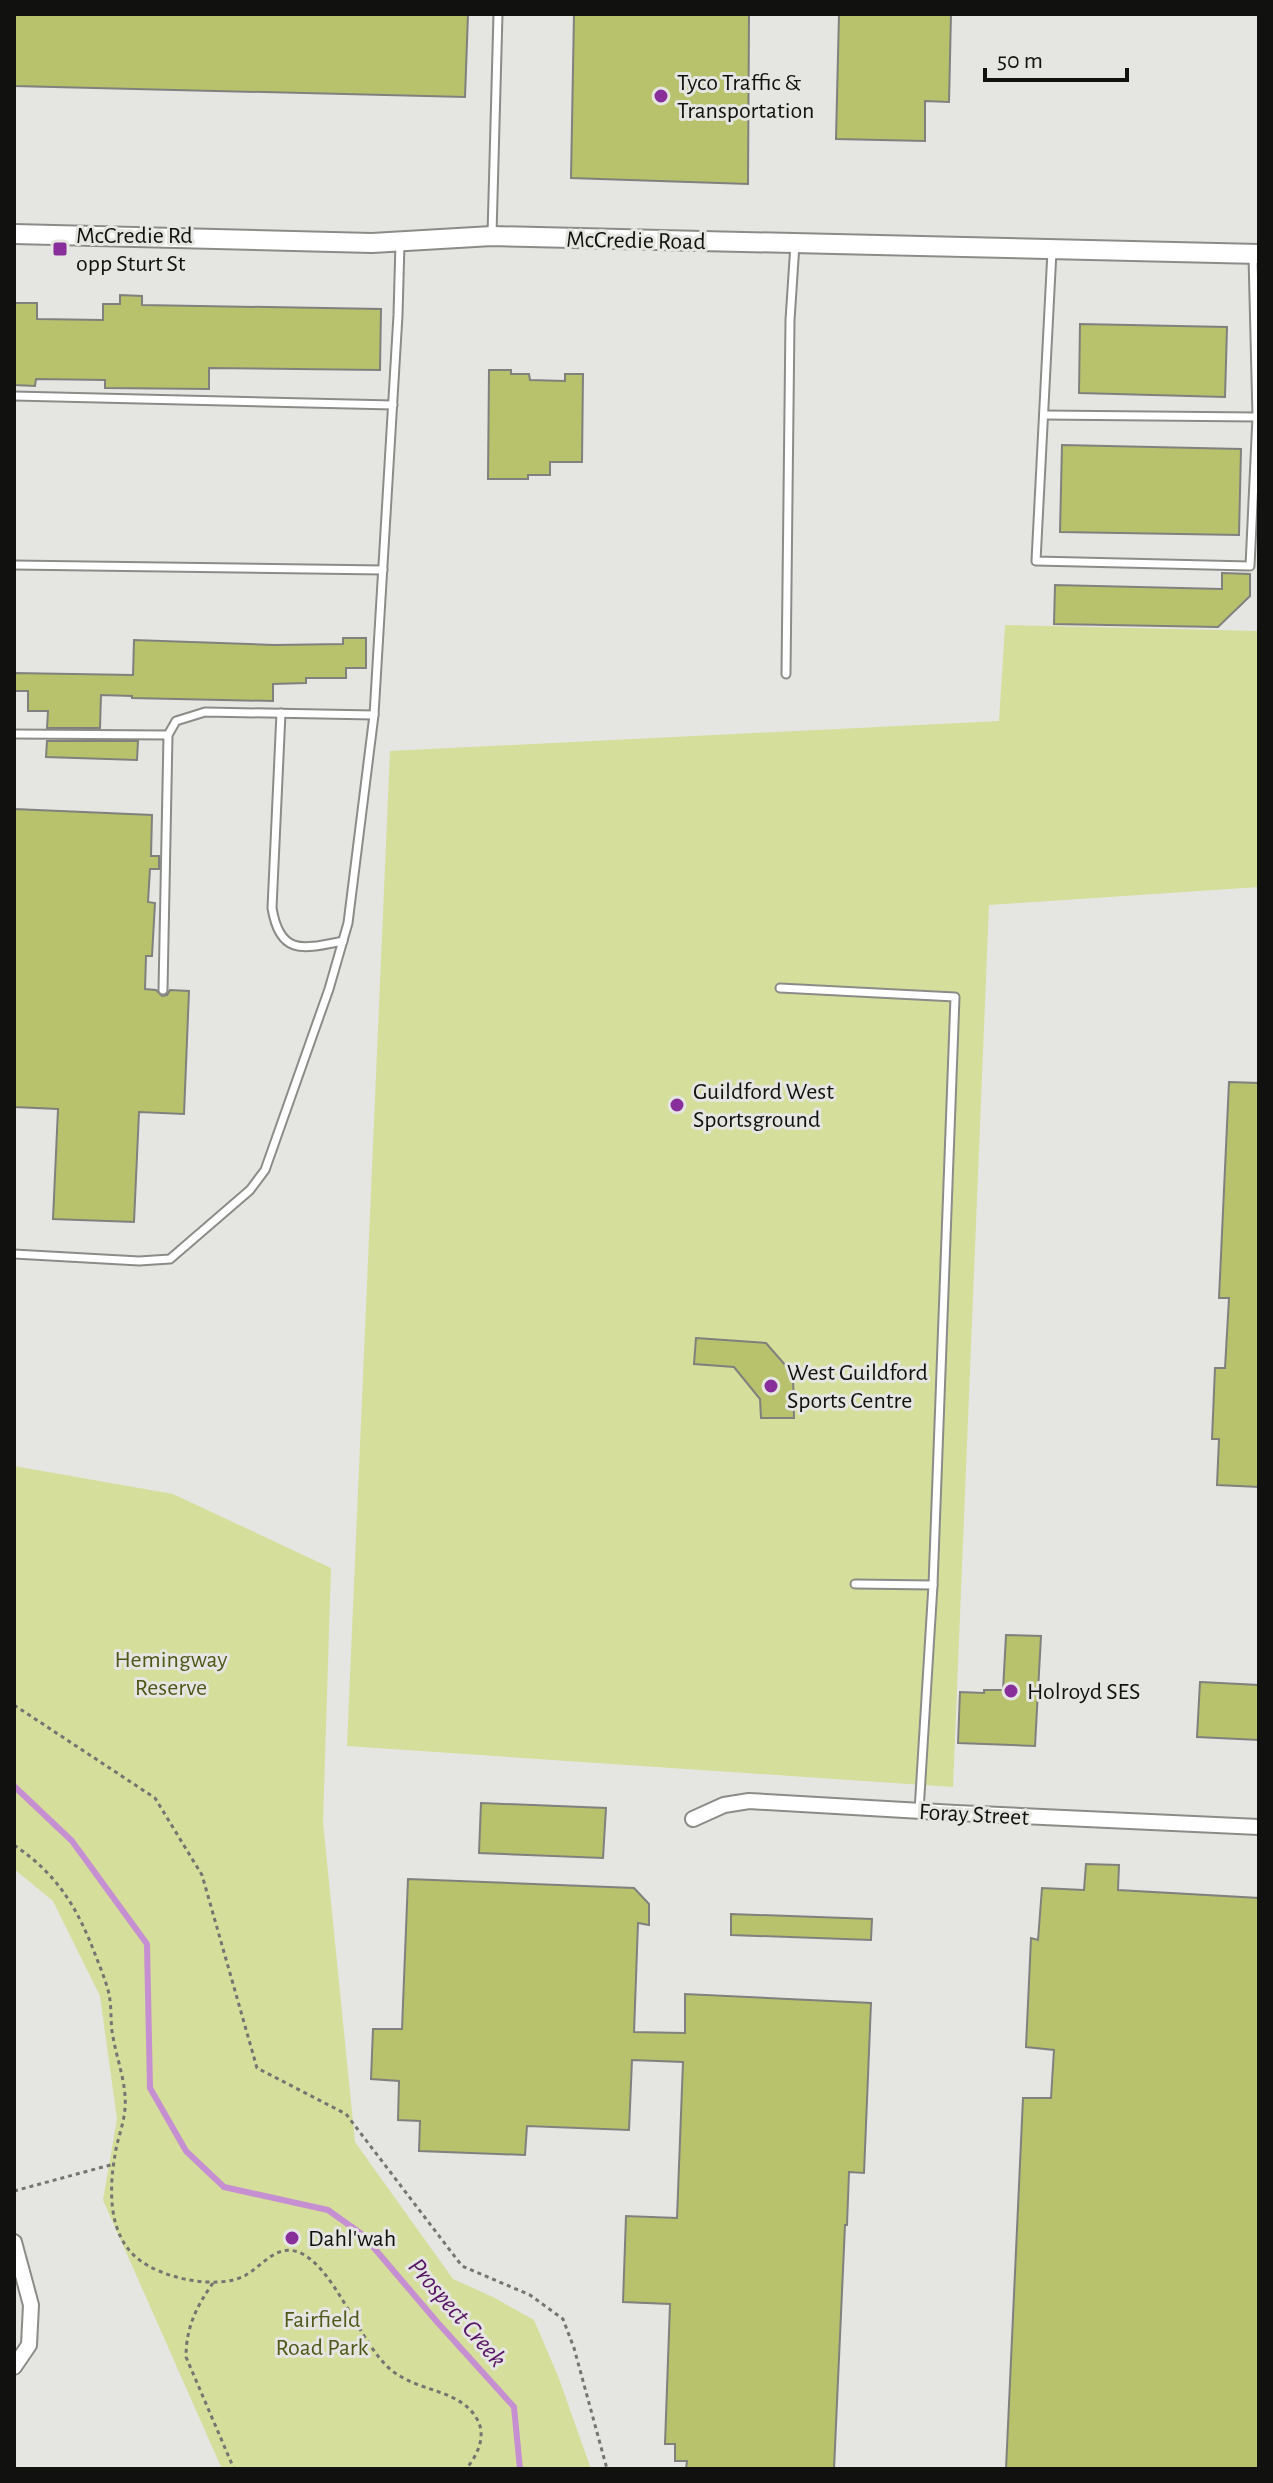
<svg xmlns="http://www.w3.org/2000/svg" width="1273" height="2483" font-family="'Alegreya Sans',sans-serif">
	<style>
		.green { fill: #d5de9b }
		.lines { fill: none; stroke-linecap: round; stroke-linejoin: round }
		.stream { stroke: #c58fd1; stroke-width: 6 }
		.building { fill: #b8c26c; stroke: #80817d; stroke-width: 2 }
		.service-casing { stroke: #8b8c88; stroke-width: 11 }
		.minor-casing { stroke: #8b8c88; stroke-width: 18 }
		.tertiary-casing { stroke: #8b8c88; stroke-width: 22 }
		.path { stroke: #747471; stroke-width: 3; stroke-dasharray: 4 4; stroke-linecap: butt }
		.service { stroke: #fff; stroke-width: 7 }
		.minor { stroke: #fff; stroke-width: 14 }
		.tertiary { stroke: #fff; stroke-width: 18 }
		.poi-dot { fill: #882f9b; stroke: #e5e6e1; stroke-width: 3 }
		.labels { text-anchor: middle; stroke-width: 6; stroke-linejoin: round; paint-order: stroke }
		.poi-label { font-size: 24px; fill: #11110f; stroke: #e5e6e1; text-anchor: start }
		.street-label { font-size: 24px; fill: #11110f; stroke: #e5e6e1 }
		.park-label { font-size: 24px; fill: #515719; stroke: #e5e6e1 }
		.water-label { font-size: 26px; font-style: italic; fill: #581566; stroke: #e5e6e1 }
	</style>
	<rect width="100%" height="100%" fill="#e5e6e1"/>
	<g class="green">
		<path d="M 1005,625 L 1259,631 L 1259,887 L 989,905 L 953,1787 L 347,1746 L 390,751 L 999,721 Z"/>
		<path d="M 14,1466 L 173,1494 L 331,1568 L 323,1822 L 355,2142 L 453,2279 L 493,2297 L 534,2320 L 558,2376 L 591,2469 L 222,2469 L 103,2200 L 117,2119 L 100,1996 L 53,1901 L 14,1869 Z"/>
	</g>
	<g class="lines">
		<path class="stream" d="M 14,1786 L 72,1841 L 147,1944 L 150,2088 L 186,2151 L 224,2187 L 328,2210 L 363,2235 L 438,2323 L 514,2407 L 520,2469"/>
	</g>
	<g class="building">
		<path d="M 14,14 L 468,14 L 465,97 L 14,86 Z"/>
		<path d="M 574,14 L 749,14 L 748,184 L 571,178 Z"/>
		<path d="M 839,14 L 951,14 L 949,102 L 925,101 L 925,141 L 836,139 Z"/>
		<path d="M 120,295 L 142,296 L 142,305 L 381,309 L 380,370 L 209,368 L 209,389 L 105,388 L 105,380 L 36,379 L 35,386 L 14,385 L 14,303 L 37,303 L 37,319 L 103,320 L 103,304 L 120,304 Z"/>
		<path d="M 1080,324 L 1227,327 L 1225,397 L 1079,393 Z"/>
		<path d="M 489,370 L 511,370 L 511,374 L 529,374 L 530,380 L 565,381 L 565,374 L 583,374 L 582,462 L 550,462 L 550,475 L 528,475 L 528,479 L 488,479 Z"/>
		<path d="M 1062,445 L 1241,449 L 1239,535 L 1060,532 Z"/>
		<path d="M 1222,573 L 1250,574 L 1250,596 L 1218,627 L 1054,624 L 1055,585 L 1222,589 Z"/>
		<path d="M 343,638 L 366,638 L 366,668 L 346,668 L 346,678 L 306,678 L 306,683 L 273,684 L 273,701 L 132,698 L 132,696 L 101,695 L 100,728 L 47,728 L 48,711 L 28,711 L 28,691 L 14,691 L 14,673 L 133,675 L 134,640 L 274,645 L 343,644 Z"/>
		<path d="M 47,741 L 138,741 L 137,760 L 46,757 Z"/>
		<path d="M 14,809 L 152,815 L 151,856 L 159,856 L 159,869 L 150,869 L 148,902 L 155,903 L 152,956 L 146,956 L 145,989 L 156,990 L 162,996 L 167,995 L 170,990 L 189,991 L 184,1114 L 139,1112 L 134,1222 L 53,1219 L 58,1109 L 14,1107 Z"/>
		<path d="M 1229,1082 L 1259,1083 L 1259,1487 L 1217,1485 L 1219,1439 L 1212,1439 L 1215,1368 L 1225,1368 L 1229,1298 L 1219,1298 Z"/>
		<path d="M 696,1338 L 766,1343 L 793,1374 L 794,1418 L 761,1418 L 760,1399 L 734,1367 L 694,1364 Z"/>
		<path d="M 1006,1635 L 1041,1636 L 1035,1746 L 958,1743 L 960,1692 L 984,1693 L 984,1690 L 1003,1690 Z"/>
		<path d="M 1200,1682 L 1259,1685 L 1259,1740 L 1197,1737 Z"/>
		<path d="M 481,1803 L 606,1808 L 603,1858 L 479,1853 Z"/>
		<path d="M 1086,1864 L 1119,1865 L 1118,1890 L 1259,1898 L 1259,2469 L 1006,2469 L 1023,2098 L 1051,2098 L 1054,2050 L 1026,2047 L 1031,1938 L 1038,1940 L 1042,1888 L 1084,1890 Z"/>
		<path d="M 408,1879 L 634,1888 L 649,1904 L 649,1925 L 638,1923 L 634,2032 L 685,2033 L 685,1994 L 871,2003 L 864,2173 L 849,2172 L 847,2225 L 845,2225 L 834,2469 L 686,2469 L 687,2461 L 675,2461 L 675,2444 L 665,2444 L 670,2304 L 623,2302 L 626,2216 L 677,2218 L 683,2062 L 632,2060 L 629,2130 L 527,2126 L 525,2155 L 419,2151 L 420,2121 L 398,2120 L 399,2081 L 371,2079 L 373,2029 L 402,2029 Z"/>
		<path d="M 731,1914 L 872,1919 L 871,1940 L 731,1935 Z"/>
	</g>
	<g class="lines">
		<g class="service-casing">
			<g id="service">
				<path d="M 492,234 L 498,14"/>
				<path d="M 1052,251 L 1036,561 L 1250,566 L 1257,417 L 1253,256"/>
				<path d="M 14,396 L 393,405"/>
				<path d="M 1044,415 L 1257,417"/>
				<path d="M 14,565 L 383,570"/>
				<path d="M 786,674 L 790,320 L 795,244"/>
				<path d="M 281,713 L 272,908 C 280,956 303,949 343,941"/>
				<path d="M 14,734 L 168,735"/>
				<path d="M 780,988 L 955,997 L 933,1585 L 919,1811"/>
				<path d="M 163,990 L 168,735 L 176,721 L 205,712 L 374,715"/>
				<path d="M 14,1254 L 139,1261 L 170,1259 L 250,1190 L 265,1170 L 329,989 L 348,923 L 374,715 L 398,315 L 400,243"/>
				<path d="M 855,1584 L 933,1585"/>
			</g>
		</g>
		<g class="minor-casing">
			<g id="minor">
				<path d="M 693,1819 L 724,1805 L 749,1801 L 956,1813 L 1259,1827"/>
				<path d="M 14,2242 L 31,2305 L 29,2345 L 14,2367"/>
			</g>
		</g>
		<g class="tertiary-casing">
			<path id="tertiary" d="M 14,234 L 372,243 L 492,236 L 1259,254"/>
		</g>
		<g class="path">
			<path d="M 14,1705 L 155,1798 L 202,1875 L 257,2068 L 346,2114 L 462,2266 L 530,2295 L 563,2319 L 574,2348 L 607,2469"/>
			<path d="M 14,1845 C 57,1874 77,1907 95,1954 C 100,1967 106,1981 109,1994 C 112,2008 110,2023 113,2037 C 117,2060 127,2085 125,2108 C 124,2124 117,2140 115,2155 C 109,2189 108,2234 137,2258 C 160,2278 218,2291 246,2275 C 262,2266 276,2244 298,2252 C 334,2265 358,2341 390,2369 C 418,2393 459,2388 477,2419 C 487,2436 477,2456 466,2469"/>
			<path d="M 14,2191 L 114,2164"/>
			<path d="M 213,2283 C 196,2307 186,2328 186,2357 L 234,2469"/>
		</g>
		<use href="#service" class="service"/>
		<use href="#minor" class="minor"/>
		<use href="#tertiary" class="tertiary"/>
	</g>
	<g class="poi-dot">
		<circle cx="661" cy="96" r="8"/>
		<rect x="52" y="241" width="16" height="16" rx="4"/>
		<circle cx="677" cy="1105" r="8"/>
		<circle cx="771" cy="1386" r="8"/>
		<circle cx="1011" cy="1691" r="8"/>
		<circle cx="292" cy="2238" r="8"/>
	</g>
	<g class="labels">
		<g class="poi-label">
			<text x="677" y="90">Tyco Traffic &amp;<tspan x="677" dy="28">Transportation</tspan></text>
			<text x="76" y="243">McCredie Rd<tspan x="76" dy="28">opp Sturt St</tspan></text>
			<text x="693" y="1099">Guildford West<tspan x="693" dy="28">Sportsground</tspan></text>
			<text x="787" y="1380">West Guildford<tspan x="787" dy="28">Sports Centre</tspan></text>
			<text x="1027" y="1699">Holroyd SES</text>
			<text x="308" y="2246">Dahl'wah</text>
		</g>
		<g class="street-label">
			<text transform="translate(636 240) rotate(1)" y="8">McCredie Road</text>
			<text transform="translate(974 1814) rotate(3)" y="8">Foray Street</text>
		</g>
		<g class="park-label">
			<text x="171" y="1667">Hemingway<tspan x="171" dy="28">Reserve</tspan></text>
			<text x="322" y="2327">Fairfield<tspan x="322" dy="28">Road Park</tspan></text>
		</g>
		<g class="water-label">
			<text transform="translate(458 2312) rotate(49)" y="9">Prospect Creek</text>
		</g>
	</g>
	<rect width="1273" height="2483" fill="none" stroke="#11110f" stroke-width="32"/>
	<path d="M985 68v12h142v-12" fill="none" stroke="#11110f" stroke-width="4"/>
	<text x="997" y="68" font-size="24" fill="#11110f" stroke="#e5e6e1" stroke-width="6" paint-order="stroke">50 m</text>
</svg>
